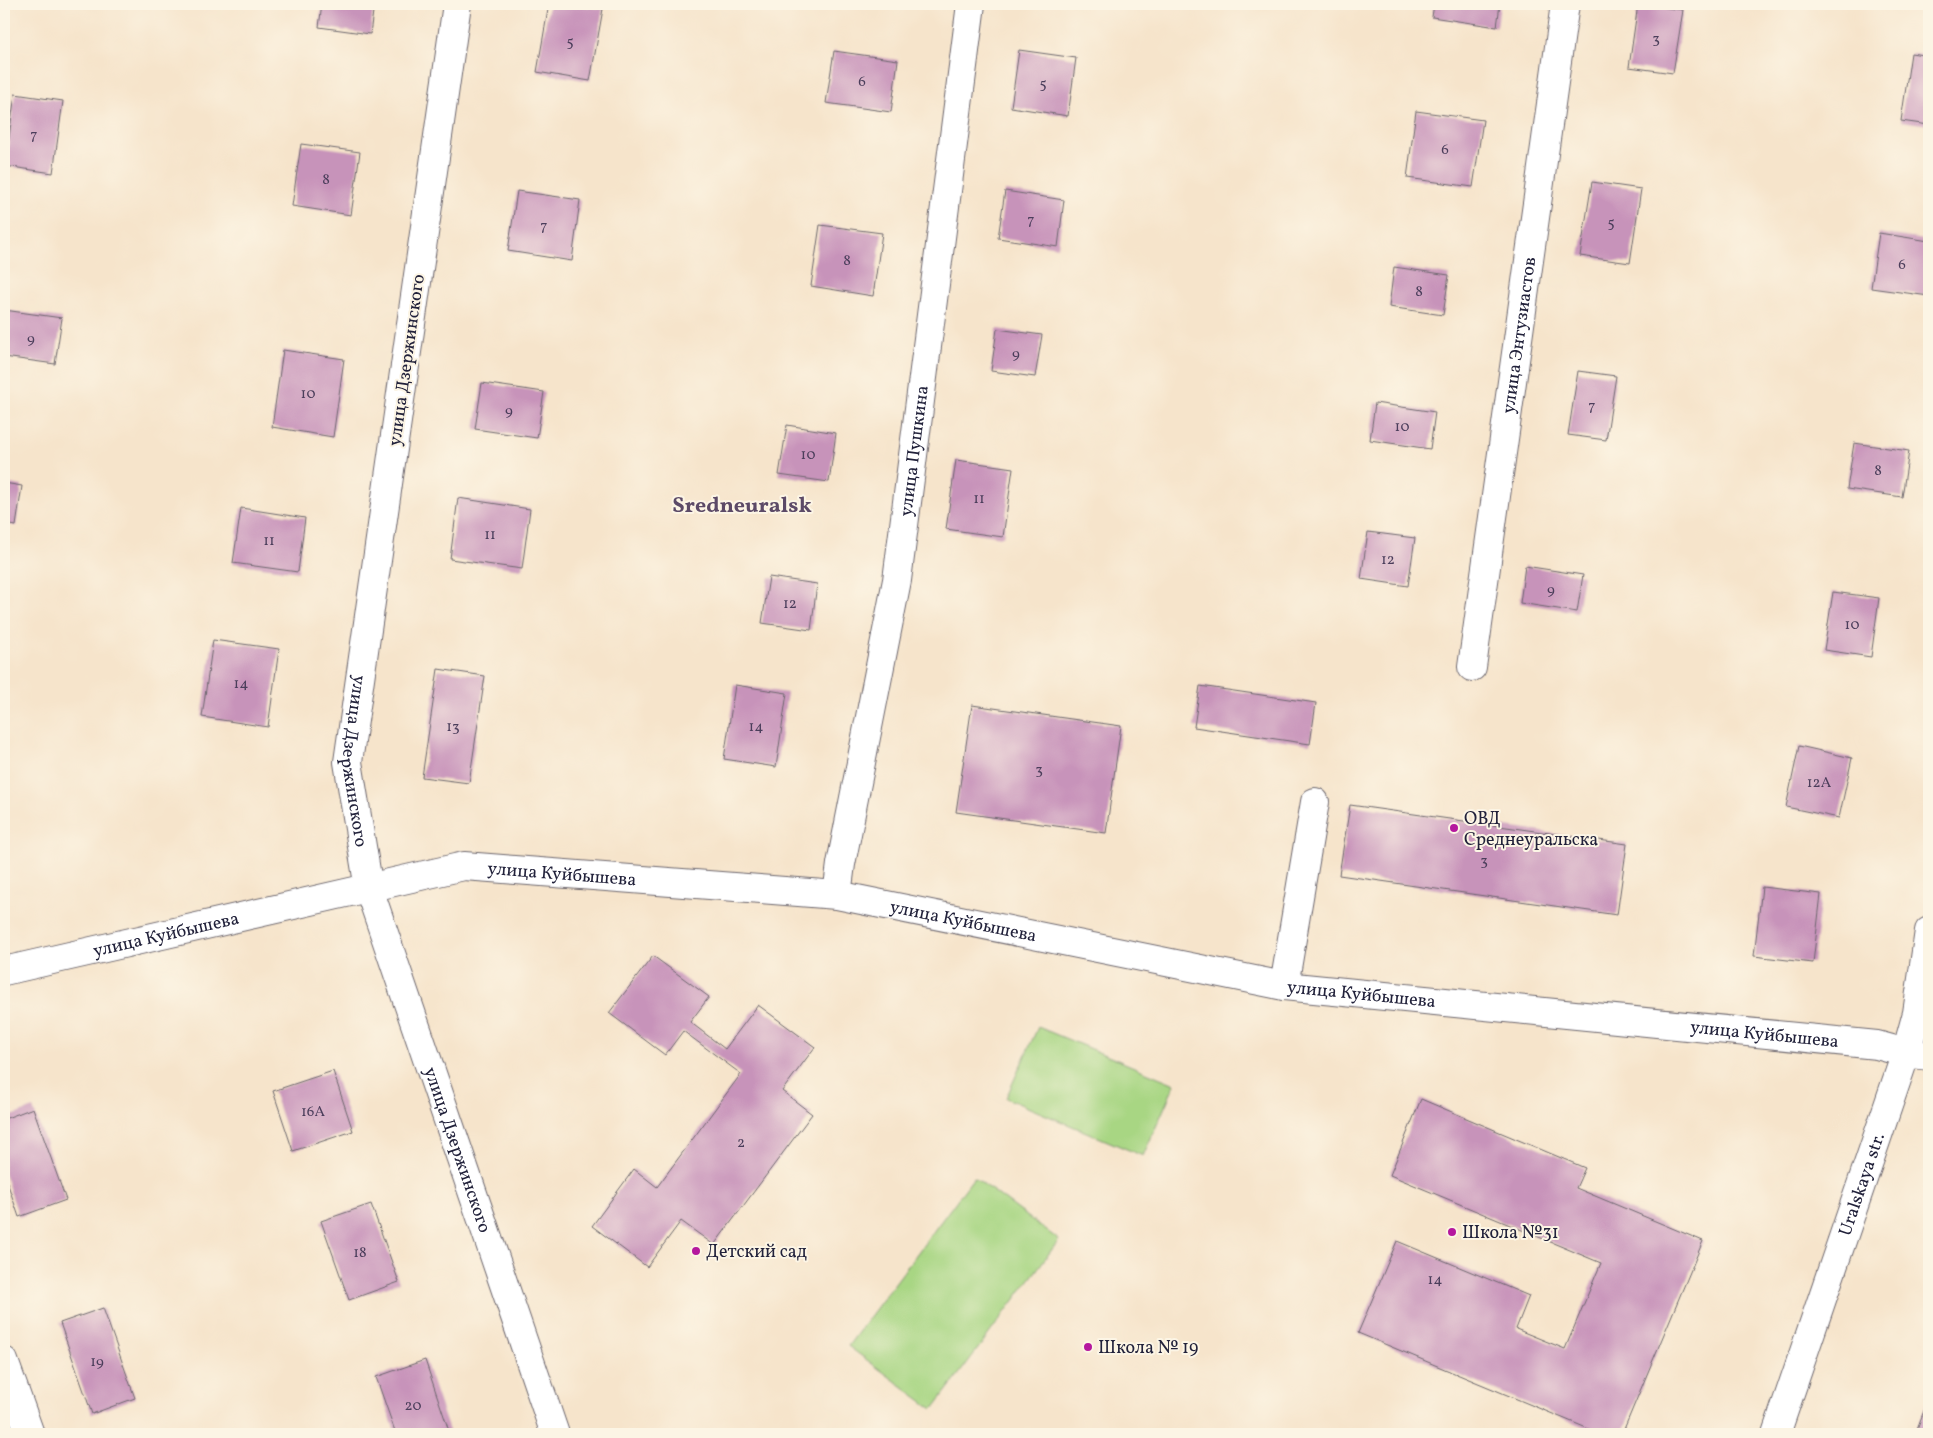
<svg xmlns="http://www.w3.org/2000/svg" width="1933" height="1438" font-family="Vollkorn,serif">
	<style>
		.green { fill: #a8d683; stroke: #657c5f }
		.building { fill: #c793ba }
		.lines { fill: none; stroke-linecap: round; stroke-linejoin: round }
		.minor-casing { stroke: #6c666d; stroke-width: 30 }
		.minor { stroke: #fff; stroke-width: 28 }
		.poi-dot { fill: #b5179e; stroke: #fcf5e5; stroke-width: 2 }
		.labels { text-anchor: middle; stroke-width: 4; stroke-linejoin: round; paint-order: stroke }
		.number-label { font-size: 15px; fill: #4b3e5b }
		.street-label { font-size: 18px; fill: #22223b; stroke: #fcf5e5 }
		.poi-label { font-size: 18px; fill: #22223b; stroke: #fcf5e5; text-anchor: start }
		.district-label { font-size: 22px; font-weight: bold; fill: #5c4a67; stroke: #fcf5e5 }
	</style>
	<rect width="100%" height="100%" fill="#fcf5e5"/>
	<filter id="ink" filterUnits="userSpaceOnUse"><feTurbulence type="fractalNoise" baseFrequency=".02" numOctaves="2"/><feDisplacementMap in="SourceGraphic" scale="10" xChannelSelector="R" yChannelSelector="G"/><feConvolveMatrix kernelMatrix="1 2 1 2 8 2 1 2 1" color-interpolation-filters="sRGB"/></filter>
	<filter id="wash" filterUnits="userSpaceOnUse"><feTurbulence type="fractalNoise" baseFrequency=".0096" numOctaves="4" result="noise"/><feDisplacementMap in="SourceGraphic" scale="20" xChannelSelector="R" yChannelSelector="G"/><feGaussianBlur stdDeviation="1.12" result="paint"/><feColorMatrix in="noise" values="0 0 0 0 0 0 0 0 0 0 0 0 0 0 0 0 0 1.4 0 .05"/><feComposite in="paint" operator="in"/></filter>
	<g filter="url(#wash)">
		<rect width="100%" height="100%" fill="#f6e4cb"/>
		<g class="green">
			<path d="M 1038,1027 L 1175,1084 L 1143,1156 L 1006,1098 Z"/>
			<path d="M 974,1177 L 1059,1240 L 933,1409 L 848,1346 Z"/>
		</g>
		<g id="blocks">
			<g class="building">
				<path d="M 322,4 L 374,4 L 370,34 L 319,27 Z"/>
				<path d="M 549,4 L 572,4 L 603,9 L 590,81 L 537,72 Z"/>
				<path d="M 1434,4 L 1500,4 L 1497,27 L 1432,17 Z"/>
				<path d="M 1638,4 L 1683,10 L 1673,73 L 1629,67 Z"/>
				<path d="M 1019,50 L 1076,58 L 1068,116 L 1011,107 Z"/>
				<path d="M 834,51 L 898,60 L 891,112 L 826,103 Z"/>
				<path d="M 1911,53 L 1929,56 L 1929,125 L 1901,121 Z"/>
				<path d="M 15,94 L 63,101 L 53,173 L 5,166 Z"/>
				<path d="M 1416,111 L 1483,120 L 1473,187 L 1407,178 Z"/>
				<path d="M 301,144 L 360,152 L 351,215 L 292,206 Z"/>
				<path d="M 1592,182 L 1641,189 L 1630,263 L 1580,256 Z"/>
				<path d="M 517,191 L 580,200 L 572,261 L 508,251 Z"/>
				<path d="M 1005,191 L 1064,200 L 1058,247 L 998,238 Z"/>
				<path d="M 820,225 L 882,233 L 873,296 L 811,286 Z"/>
				<path d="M 1879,233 L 1929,241 L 1929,296 L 1871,288 Z"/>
				<path d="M 1394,267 L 1449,275 L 1443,315 L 1389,307 Z"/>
				<path d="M 4,310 L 62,318 L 55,364 L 4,357 Z"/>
				<path d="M 997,329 L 1042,335 L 1035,377 L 991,371 Z"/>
				<path d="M 283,350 L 344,359 L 333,437 L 272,427 Z"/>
				<path d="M 1578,371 L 1616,376 L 1606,440 L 1568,435 Z"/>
				<path d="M 482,383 L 544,392 L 537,438 L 475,429 Z"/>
				<path d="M 1375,403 L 1435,412 L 1430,449 L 1370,440 Z"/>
				<path d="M 787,425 L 836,433 L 829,482 L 779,475 Z"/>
				<path d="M 1854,443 L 1909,451 L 1902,497 L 1847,489 Z"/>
				<path d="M 956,460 L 1013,468 L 1003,537 L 946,529 Z"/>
				<path d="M 4,483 L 22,486 L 16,526 L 4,524 Z"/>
				<path d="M 458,498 L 530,509 L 522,569 L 450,559 Z"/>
				<path d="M 241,508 L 305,518 L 298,572 L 233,563 Z"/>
				<path d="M 1368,532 L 1415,538 L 1408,586 L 1361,579 Z"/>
				<path d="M 1525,566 L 1583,575 L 1577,612 L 1520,603 Z"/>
				<path d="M 769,577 L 817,584 L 811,630 L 762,623 Z"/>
				<path d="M 1833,592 L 1879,598 L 1871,657 L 1824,650 Z"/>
				<path d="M 213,640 L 279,649 L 268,727 L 202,717 Z"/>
				<path d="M 438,669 L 485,676 L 469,783 L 422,777 Z"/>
				<path d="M 735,685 L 787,693 L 776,767 L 724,759 Z"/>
				<path d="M 1200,686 L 1316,703 L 1310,744 L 1194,727 Z"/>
				<path d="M 972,705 L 1121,726 L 1106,833 L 956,812 Z"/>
				<path d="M 1799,746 L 1852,758 L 1839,818 L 1786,807 Z"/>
				<path d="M 1350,805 L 1627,844 L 1617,915 L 1339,875 Z"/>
				<path d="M 1762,887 L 1821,894 L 1813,963 L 1754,956 Z"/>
				<path d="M 653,956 L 709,997 L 690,1022 L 725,1049 L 758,1005 L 815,1047 L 782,1091 L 812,1114 L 714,1245 L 681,1221 L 647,1267 L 592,1226 L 634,1169 L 657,1187 L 741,1074 L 683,1031 L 665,1055 L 609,1013 Z"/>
				<path d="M 333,1071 L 353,1131 L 293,1151 L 273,1091 Z"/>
				<path d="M 1421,1099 L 1585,1168 L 1576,1188 L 1703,1241 L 1622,1434 L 1601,1434 L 1358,1333 L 1397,1241 L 1529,1296 L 1516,1329 L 1565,1349 L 1601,1263 L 1390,1175 Z"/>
				<path d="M 33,1108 L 66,1200 L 19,1217 L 4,1173 L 4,1119 Z"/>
				<path d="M 371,1204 L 399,1282 L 349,1300 L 321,1221 Z"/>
				<path d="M 103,1308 L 135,1398 L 92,1414 L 60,1323 Z"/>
				<path d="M 425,1360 L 450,1434 L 396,1434 L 376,1377 Z"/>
				<path d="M 1929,1398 L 1929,1434 L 1915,1434 Z"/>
			</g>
		</g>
	</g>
	<g filter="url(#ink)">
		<use href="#blocks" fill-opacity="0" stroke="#6c666d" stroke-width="1"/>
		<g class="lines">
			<g class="minor-casing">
				<g id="minor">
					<path id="s1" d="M 457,4 L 348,762 L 369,889 L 555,1434"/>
					<path id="s2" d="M 1472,667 L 1565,4"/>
					<path id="s3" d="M 837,895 L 841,864 L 897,580 L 971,4"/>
					<path id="s4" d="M 4,971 L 464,866 L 837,895 L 1284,986 L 1877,1045 L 1906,1053 L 1929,1056"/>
					<path d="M 1284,986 L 1315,802"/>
					<path d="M 4,1361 L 30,1434"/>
					<path id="s5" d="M 1776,1434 L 1906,1053 L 1917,1013 L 1929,931"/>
				</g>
			</g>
			<use href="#minor" class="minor"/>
		</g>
	</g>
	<g class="poi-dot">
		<circle cx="1454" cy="828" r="5"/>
		<circle cx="1452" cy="1232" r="5"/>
		<circle cx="696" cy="1251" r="5"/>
		<circle cx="1088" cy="1347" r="5"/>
	</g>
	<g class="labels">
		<g class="number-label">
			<text x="1656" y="43">3</text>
			<text x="570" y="46">5</text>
			<text x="862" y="86">6</text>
			<text x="1043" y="88">5</text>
			<text x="34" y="139">7</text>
			<text x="1445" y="154">6</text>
			<text x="326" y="184">8</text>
			<text x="1031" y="224">7</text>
			<text x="1611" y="227">5</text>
			<text x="544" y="230">7</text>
			<text x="847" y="265">8</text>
			<text x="1902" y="269">6</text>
			<text x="1419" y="296">8</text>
			<text x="31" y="343">9</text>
			<text x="1016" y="358">9</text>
			<text x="308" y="398">10</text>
			<text x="1592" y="410">7</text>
			<text x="509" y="415">9</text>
			<text x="1402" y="431">10</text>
			<text x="808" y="459">10</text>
			<text x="1878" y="475">8</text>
			<text x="979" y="503">11</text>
			<text x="490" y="539">11</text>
			<text x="269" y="545">11</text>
			<text x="1388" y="564">12</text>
			<text x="1551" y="594">9</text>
			<text x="790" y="608">12</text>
			<text x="1852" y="629">10</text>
			<text x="241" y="688">14</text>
			<text x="453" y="731">13</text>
			<text x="756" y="731">14</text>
			<text x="1039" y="774">3</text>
			<text x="1819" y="787">12А</text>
			<text x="1484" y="865">3</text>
			<text x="313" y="1116">16А</text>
			<text x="741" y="1147">2</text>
			<text x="360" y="1257">18</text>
			<text x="1435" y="1284">14</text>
			<text x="97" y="1366">19</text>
			<text x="413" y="1410">20</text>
		</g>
		<g class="street-label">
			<text dy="6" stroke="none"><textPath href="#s2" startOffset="335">улица Энтузиастов</textPath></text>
			<text transform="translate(406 360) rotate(-82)" y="6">улица Дзержинского</text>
			<text dy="6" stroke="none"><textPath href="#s3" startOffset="451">улица Пушкина</textPath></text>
			<text dy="6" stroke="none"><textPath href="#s1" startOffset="765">улица Дзержинского</textPath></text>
			<text dy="6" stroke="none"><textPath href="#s4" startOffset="570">улица Куйбышева</textPath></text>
			<text dy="6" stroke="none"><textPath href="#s4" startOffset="975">улица Куйбышева</textPath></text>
			<text dy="6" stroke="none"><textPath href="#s4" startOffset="166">улица Куйбышева</textPath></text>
			<text dy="6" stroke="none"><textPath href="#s4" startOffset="1380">улица Куйбышева</textPath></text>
			<text dy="6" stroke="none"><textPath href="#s4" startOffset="1785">улица Куйбышева</textPath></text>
			<text dy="6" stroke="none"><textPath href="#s1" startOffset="1170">улица Дзержинского</textPath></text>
			<text dy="6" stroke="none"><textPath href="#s5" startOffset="264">Uralskaya str.</textPath></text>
		</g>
		<g class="poi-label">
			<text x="1464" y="824">ОВД<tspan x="1464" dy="21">Среднеуральска</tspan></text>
			<text x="1462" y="1238">Школа №31</text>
			<text x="706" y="1257">Детский сад</text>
			<text x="1098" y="1353">Школа № 19</text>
		</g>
		<g class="district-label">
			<text x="742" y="512">Sredneuralsk</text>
		</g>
	</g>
	<rect width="1933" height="1438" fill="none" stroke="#fcf5e5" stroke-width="20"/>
</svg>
